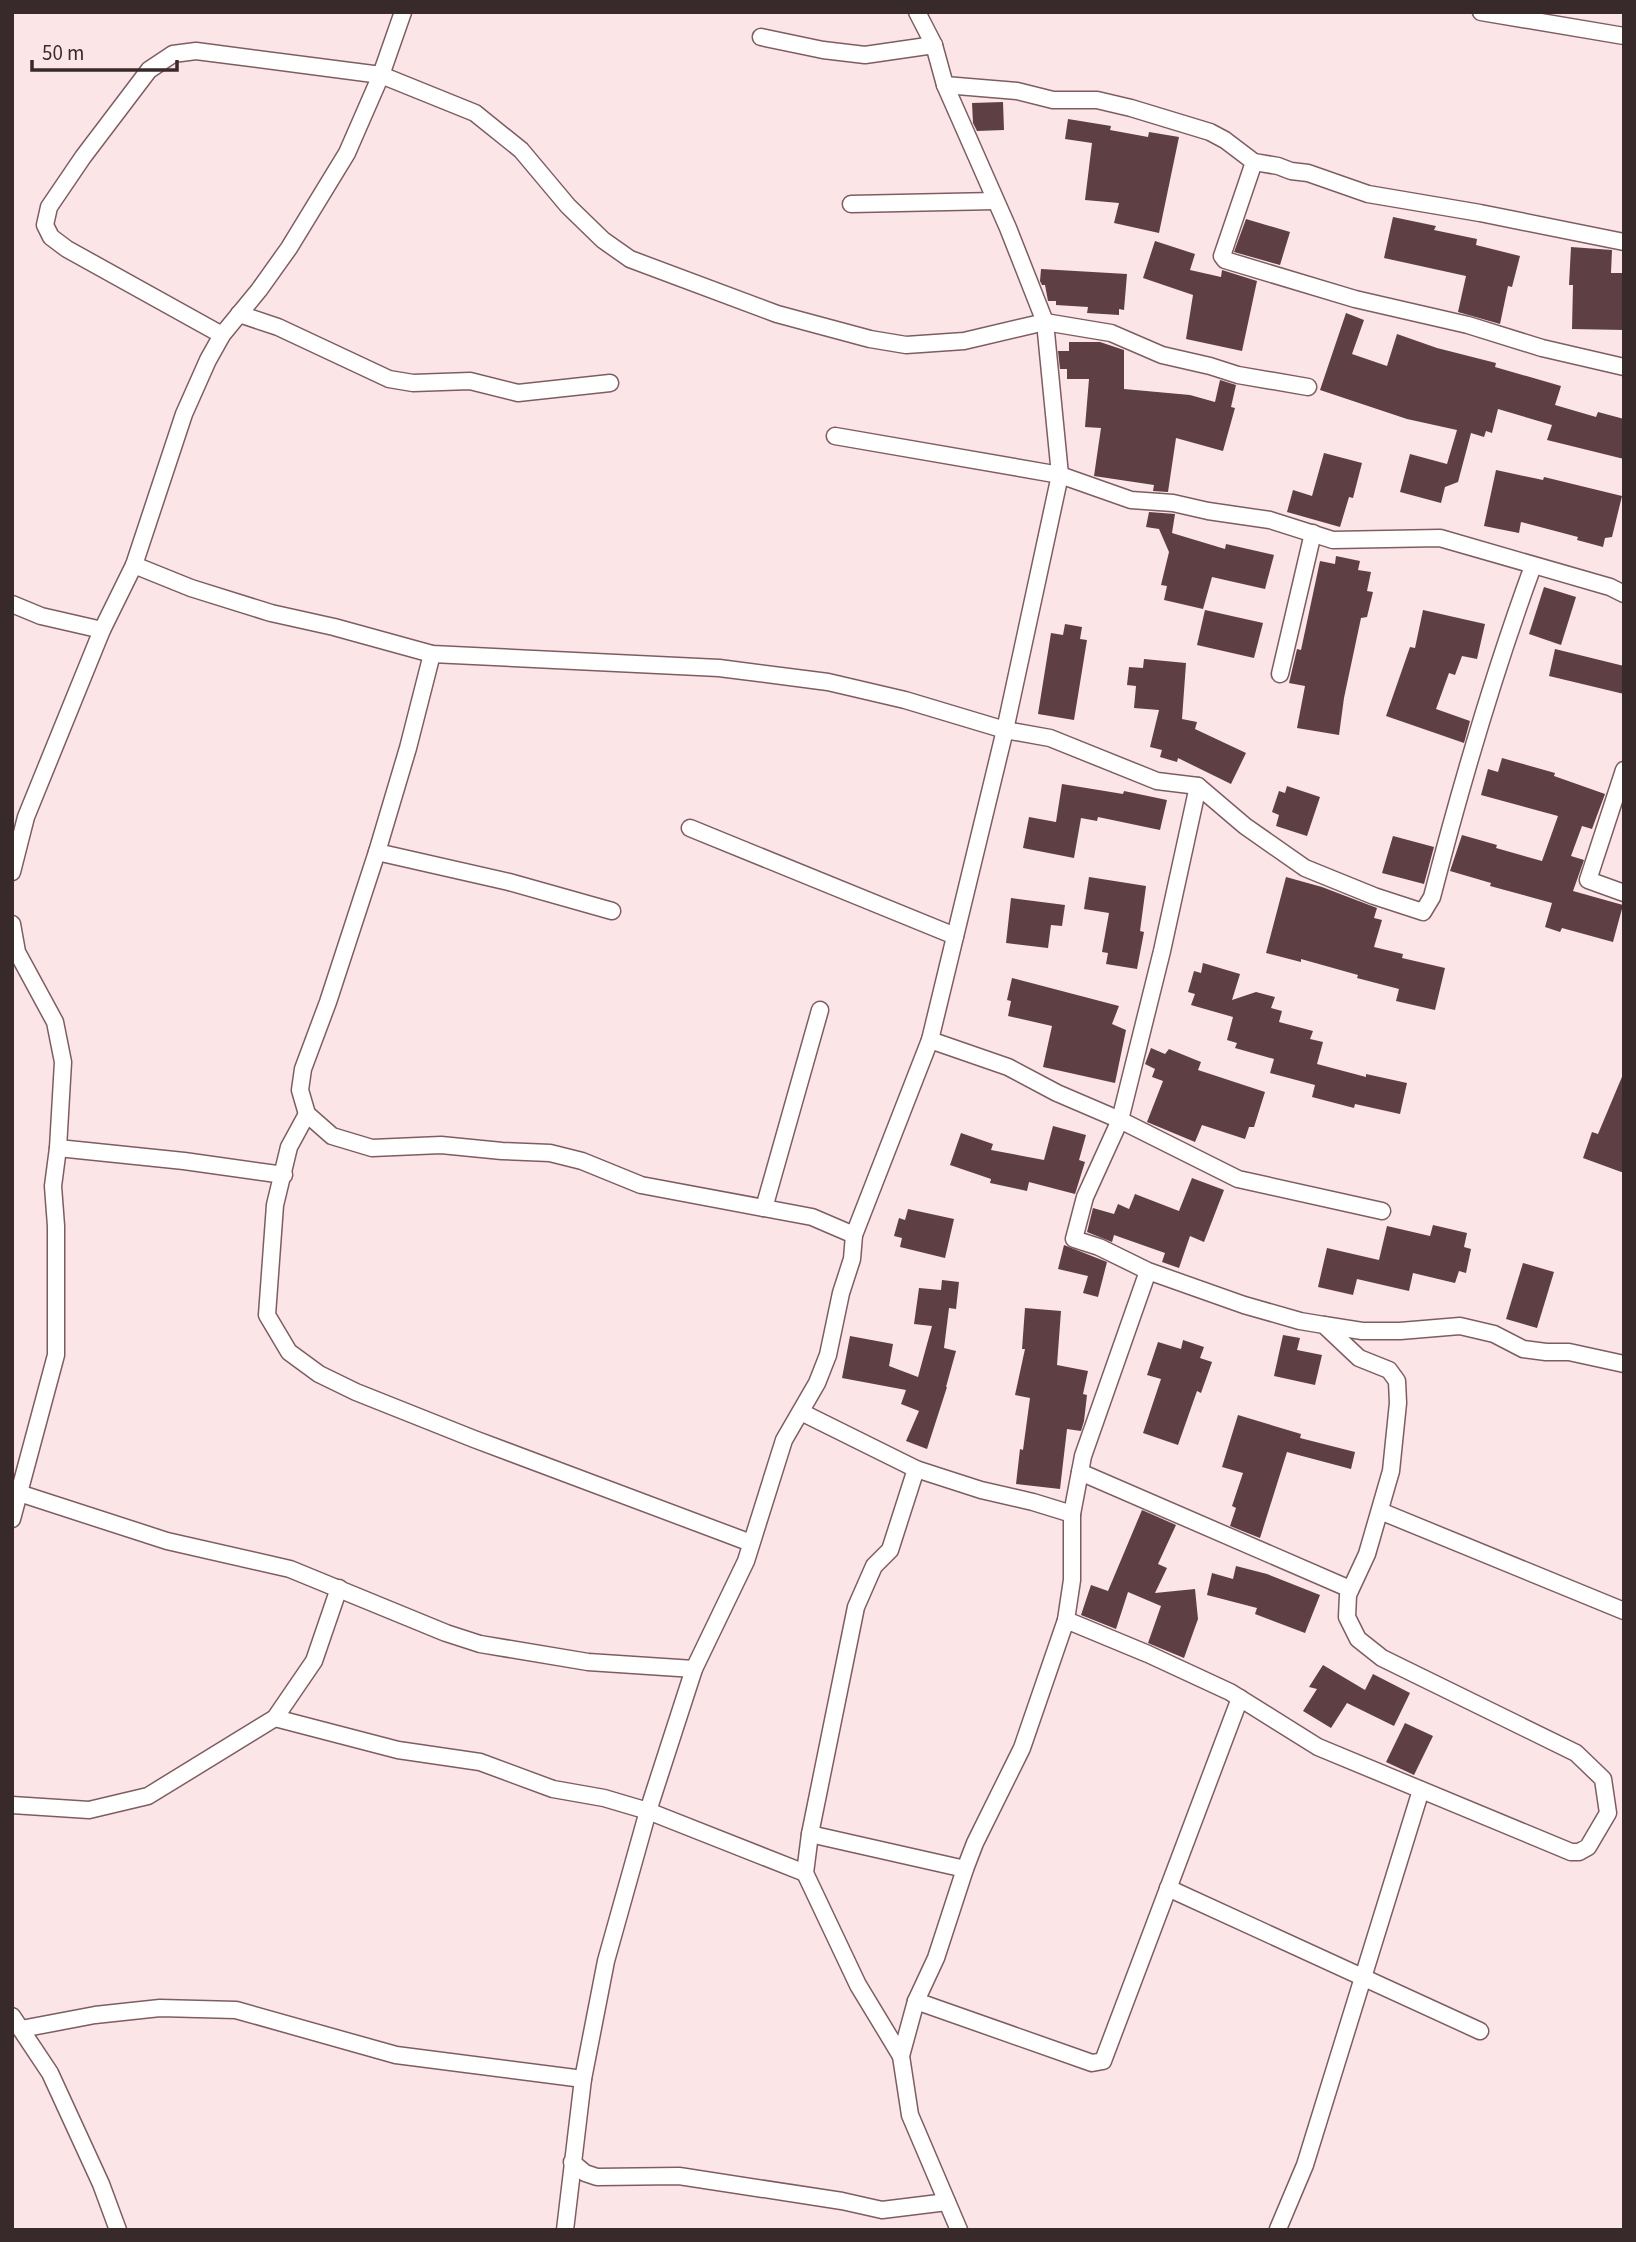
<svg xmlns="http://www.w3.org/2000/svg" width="1636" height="2242" font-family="'Source Sans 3',sans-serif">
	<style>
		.building { fill: #5e3f43 }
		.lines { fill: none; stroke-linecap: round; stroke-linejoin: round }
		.minor-casing { stroke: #7e5d61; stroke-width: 19 }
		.minor { stroke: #fff; stroke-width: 16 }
	</style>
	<rect width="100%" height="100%" fill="#fce5e7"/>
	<g class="building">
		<path d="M 1003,102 L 1004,130 L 977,131 L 973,123 L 972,103 Z"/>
		<path d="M 1068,119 L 1111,126 L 1110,130 L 1148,137 L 1149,132 L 1179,137 L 1159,233 L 1114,223 L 1119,203 L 1085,200 L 1092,143 L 1065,139 Z"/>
		<path d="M 1393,217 L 1436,226 L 1434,230 L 1477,239 L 1476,245 L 1520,256 L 1512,287 L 1508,286 L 1500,324 L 1458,312 L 1466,276 L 1384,258 Z"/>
		<path d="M 1246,219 L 1290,232 L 1280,265 L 1234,252 Z"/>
		<path d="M 1155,241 L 1195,254 L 1190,270 L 1221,277 L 1222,270 L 1257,281 L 1242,351 L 1186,339 L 1193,295 L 1143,278 Z"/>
		<path d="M 1571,247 L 1612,250 L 1611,273 L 1624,273 L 1624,330 L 1572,329 L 1573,285 L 1569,285 Z"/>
		<path d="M 1041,269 L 1127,274 L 1124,310 L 1119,309 L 1119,315 L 1087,313 L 1088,307 L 1056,305 L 1056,301 L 1048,301 L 1045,285 L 1042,285 L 1040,281 Z"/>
		<path d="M 1346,313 L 1364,320 L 1352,354 L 1387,366 L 1397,334 L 1437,348 L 1496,363 L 1495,367 L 1561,386 L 1555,405 L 1596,417 L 1598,412 L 1624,419 L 1624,459 L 1547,440 L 1552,425 L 1498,409 L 1492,433 L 1486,431 L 1484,437 L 1471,433 L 1458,482 L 1445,487 L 1441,503 L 1400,492 L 1410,454 L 1447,464 L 1457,430 L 1407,419 L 1320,390 Z"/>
		<path d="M 1069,342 L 1100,342 L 1124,350 L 1124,389 L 1190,395 L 1215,402 L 1220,380 L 1236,385 L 1231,407 L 1235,408 L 1223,451 L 1176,438 L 1168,492 L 1153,491 L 1154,485 L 1094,476 L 1101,428 L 1085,427 L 1089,379 L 1067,379 L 1067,369 L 1060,369 L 1058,351 L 1069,351 Z"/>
		<path d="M 1324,453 L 1362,463 L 1353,498 L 1349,497 L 1340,527 L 1287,512 L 1293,490 L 1312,496 Z"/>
		<path d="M 1496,470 L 1543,480 L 1544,477 L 1622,496 L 1612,537 L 1605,538 L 1603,547 L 1577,540 L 1578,537 L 1521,522 L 1519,533 L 1484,526 Z"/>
		<path d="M 1149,512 L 1175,514 L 1172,533 L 1225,549 L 1226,544 L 1274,555 L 1265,589 L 1212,577 L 1203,609 L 1164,600 L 1167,586 L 1161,585 L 1169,552 L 1159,529 L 1146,527 Z"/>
		<path d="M 1336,556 L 1360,561 L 1358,570 L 1371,572 L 1367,591 L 1373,592 L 1367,617 L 1361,618 L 1344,698 L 1339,735 L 1297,728 L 1305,686 L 1289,683 L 1297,649 L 1301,650 L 1320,561 L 1335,564 Z"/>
		<path d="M 1544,587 L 1576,597 L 1561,645 L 1529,634 Z"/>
		<path d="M 1205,610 L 1263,623 L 1254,658 L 1197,645 Z"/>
		<path d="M 1423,610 L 1485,624 L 1477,659 L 1462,656 L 1455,675 L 1449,673 L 1436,709 L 1470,721 L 1464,743 L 1386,716 L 1410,647 L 1415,648 Z"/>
		<path d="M 1065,624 L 1082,627 L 1080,639 L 1087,640 L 1074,720 L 1038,714 L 1051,633 L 1063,635 Z"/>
		<path d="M 1555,649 L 1624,666 L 1624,694 L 1549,676 Z"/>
		<path d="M 1144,659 L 1186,663 L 1182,719 L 1197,722 L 1195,729 L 1246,753 L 1231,784 L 1178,758 L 1177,762 L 1160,757 L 1162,750 L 1150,747 L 1159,710 L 1134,708 L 1136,686 L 1127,685 L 1129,667 L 1143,668 Z"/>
		<path d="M 1502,758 L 1555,773 L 1554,776 L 1605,794 L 1592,829 L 1582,826 L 1571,856 L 1584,860 L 1573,891 L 1623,905 L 1613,942 L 1562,928 L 1560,932 L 1545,927 L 1552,903 L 1490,886 L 1491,883 L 1450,871 L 1462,835 L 1497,845 L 1496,848 L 1542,861 L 1558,816 L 1481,795 L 1488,769 L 1498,772 Z"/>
		<path d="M 1062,784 L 1123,794 L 1124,791 L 1167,800 L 1160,830 L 1098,817 L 1097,821 L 1081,818 L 1074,858 L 1023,848 L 1029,817 L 1056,822 Z"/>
		<path d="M 1287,786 L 1320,797 L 1307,836 L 1276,826 L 1279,815 L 1272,812 L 1279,791 L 1285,793 Z"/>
		<path d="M 1393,836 L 1434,847 L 1424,884 L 1382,873 Z"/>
		<path d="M 1089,877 L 1146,886 L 1140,931 L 1144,932 L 1137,969 L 1106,964 L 1108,953 L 1102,952 L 1109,913 L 1084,909 Z"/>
		<path d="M 1286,877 L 1322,887 L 1377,908 L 1374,918 L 1382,920 L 1374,947 L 1403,954 L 1402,958 L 1445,968 L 1435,1010 L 1396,1001 L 1399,989 L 1357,978 L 1358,975 L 1301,959 L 1301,962 L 1266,953 Z"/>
		<path d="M 1011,898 L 1065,905 L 1062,926 L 1051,925 L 1048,948 L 1006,943 Z"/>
		<path d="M 1203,963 L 1240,974 L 1232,1000 L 1256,992 L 1275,997 L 1271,1008 L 1282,1011 L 1279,1022 L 1313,1031 L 1310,1039 L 1323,1042 L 1317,1064 L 1366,1077 L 1366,1074 L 1407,1083 L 1400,1114 L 1355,1104 L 1354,1108 L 1312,1097 L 1315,1085 L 1270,1073 L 1274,1059 L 1235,1048 L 1237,1043 L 1227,1040 L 1233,1017 L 1191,1005 L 1195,994 L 1188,992 L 1194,971 L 1201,973 Z"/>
		<path d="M 1012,978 L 1119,1006 L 1112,1024 L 1126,1030 L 1115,1083 L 1043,1067 L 1052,1026 L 1008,1016 L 1011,1001 L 1007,1000 Z"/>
		<path d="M 1151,1048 L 1165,1054 L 1169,1049 L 1201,1062 L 1198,1070 L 1265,1092 L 1254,1127 L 1249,1127 L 1245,1139 L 1202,1125 L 1195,1142 L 1147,1122 L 1163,1081 L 1152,1077 L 1155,1069 L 1145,1064 Z"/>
		<path d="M 1624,1072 L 1624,1173 L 1583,1158 L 1592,1132 L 1598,1134 Z"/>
		<path d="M 1053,1126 L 1086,1135 L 1079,1160 L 1085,1162 L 1075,1194 L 1029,1182 L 1027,1191 L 990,1183 L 991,1179 L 950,1165 L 961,1133 L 993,1144 L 991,1150 L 1044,1160 Z"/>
		<path d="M 1192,1178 L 1224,1190 L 1204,1242 L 1190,1236 L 1179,1268 L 1162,1262 L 1165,1253 L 1114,1235 L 1112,1242 L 1087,1232 L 1093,1208 L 1114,1214 L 1118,1204 L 1129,1209 L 1135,1194 L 1179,1211 Z"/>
		<path d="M 908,1209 L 954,1219 L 945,1258 L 900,1247 L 902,1238 L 894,1236 L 899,1218 L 905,1220 Z"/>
		<path d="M 1433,1225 L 1467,1233 L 1464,1247 L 1471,1249 L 1466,1273 L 1459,1271 L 1455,1283 L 1413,1273 L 1409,1291 L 1357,1279 L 1353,1295 L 1318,1287 L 1327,1248 L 1379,1260 L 1387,1226 L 1430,1236 Z"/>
		<path d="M 1064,1245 L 1107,1262 L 1098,1297 L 1083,1293 L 1088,1276 L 1058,1269 Z"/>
		<path d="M 1523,1263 L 1554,1272 L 1537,1328 L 1506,1319 Z"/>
		<path d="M 942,1280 L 959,1282 L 956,1309 L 949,1308 L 944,1348 L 956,1351 L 946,1387 L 947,1387 L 927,1449 L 906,1441 L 919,1411 L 901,1404 L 906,1390 L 842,1378 L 850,1336 L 893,1344 L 889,1366 L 918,1377 L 932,1326 L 914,1324 L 919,1288 L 941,1290 Z"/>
		<path d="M 1025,1308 L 1061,1311 L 1057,1365 L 1088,1371 L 1083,1394 L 1087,1395 L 1084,1421 L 1081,1431 L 1067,1429 L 1060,1489 L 1016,1484 L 1020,1449 L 1023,1450 L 1030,1398 L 1015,1395 L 1025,1349 L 1022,1349 Z"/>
		<path d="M 1283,1335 L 1300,1338 L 1297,1350 L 1322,1355 L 1315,1385 L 1274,1376 Z"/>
		<path d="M 1183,1340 L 1204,1347 L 1200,1358 L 1212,1362 L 1201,1393 L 1197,1391 L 1178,1445 L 1143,1433 L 1161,1379 L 1147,1375 L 1158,1342 L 1181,1349 Z"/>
		<path d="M 1238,1415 L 1301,1434 L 1300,1438 L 1355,1452 L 1351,1469 L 1287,1452 L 1260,1538 L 1230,1526 L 1236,1508 L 1232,1506 L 1243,1473 L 1222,1467 Z"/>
		<path d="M 1142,1510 L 1176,1525 L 1158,1564 L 1167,1568 L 1155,1593 L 1195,1589 L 1198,1619 L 1184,1658 L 1148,1643 L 1161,1606 L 1128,1592 L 1116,1629 L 1081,1615 L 1091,1585 L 1108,1591 Z"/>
		<path d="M 1236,1566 L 1267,1574 L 1320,1595 L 1305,1633 L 1255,1614 L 1257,1608 L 1207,1595 L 1212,1573 L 1233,1579 Z"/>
		<path d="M 1323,1665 L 1365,1690 L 1373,1674 L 1410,1693 L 1394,1726 L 1347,1703 L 1331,1728 L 1303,1711 L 1317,1689 L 1309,1687 Z"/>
		<path d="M 1405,1723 L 1433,1736 L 1414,1775 L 1386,1762 Z"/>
	</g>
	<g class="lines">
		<g class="minor-casing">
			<g id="minor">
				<path d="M 1481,12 L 1624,36"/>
				<path d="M 761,37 L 823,50 L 865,55 L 934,45"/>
				<path d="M 945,85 L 1017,91 L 1053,100 L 1097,100 L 1131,108 L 1210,132 L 1225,140 L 1254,162 L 1278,166 L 1291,171 L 1308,173 L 1368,194 L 1480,213 L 1624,242"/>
				<path d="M 1254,162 L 1222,256 L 1225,260 L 1355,299 L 1468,325 L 1542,348 L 1624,367"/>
				<path d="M 851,204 L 995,201"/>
				<path d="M 239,314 L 278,327 L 389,379 L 413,383 L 470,381 L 518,393 L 610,383"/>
				<path d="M 222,335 L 67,249 L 51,237 L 45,225 L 49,207 L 83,157 L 149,70 L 173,54 L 196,51 L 381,75 L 475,113 L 521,150 L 568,206 L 603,240 L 630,259 L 777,314 L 870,339 L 906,345 L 964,341 L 1045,322 L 1111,333 L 1162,355 L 1210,366 L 1238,375 L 1308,387"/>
				<path d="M 835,436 L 1060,475 L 1131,500 L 1173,503 L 1208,511 L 1270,520 L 1333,540 L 1440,538 L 1610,587 L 1624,594"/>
				<path d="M 134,565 L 191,588 L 271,613 L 334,627 L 432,654 L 719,668 L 828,682 L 905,700 L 1005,730 L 1050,738 L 1157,781 L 1198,786 L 1245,826 L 1305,868 L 1374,896 L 1423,912 L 1432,897 C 1461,785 1493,675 1533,566"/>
				<path d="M 12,604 L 41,616 L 102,630"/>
				<path d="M 432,654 L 408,748 L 377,852 L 328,1002 L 303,1069 L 300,1090 L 307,1114 L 332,1136 L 372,1148 L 441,1145 L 502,1151 L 550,1153 L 582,1161 L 641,1185 L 812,1217 L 854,1235"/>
				<path d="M 1280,674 L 1313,533"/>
				<path d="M 1624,770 L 1588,880 L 1624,893"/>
				<path d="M 690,828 L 955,936"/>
				<path d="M 377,852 L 509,882 L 612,911"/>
				<path d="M 12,872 L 26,817 L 102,630 L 134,565 L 184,414 L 208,360 L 222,335 L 259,290 L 289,248 L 347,153 L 381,75 L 403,12"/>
				<path d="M 12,924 L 17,952 L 55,1022 L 63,1062 L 58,1148 L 53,1186 L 56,1226 L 56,1355 L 12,1519"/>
				<path d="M 930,1040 L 1008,1067 L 1057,1093 L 1120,1120 L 1238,1179 L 1382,1211"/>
				<path d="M 307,1114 L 289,1147 L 275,1205 L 267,1315 L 289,1352 L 319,1374 L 356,1392 L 474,1439 L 751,1543"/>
				<path d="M 58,1148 L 184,1161 L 284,1175"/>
				<path d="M 764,1208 L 820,1010"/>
				<path d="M 1148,1271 L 1083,1456 L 1072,1514 L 1072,1580 L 1066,1620 L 1148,1654 L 1230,1692 L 1318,1747 L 1571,1852 L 1579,1852 L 1588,1847 L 1608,1813 L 1603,1779 L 1576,1753 L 1382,1658 L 1358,1639 L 1347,1617 L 1348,1595 L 1367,1554 L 1391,1471 L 1398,1403 L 1397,1381 L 1389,1370 L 1359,1358 L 1324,1325 L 1300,1321 L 1244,1305 L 1148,1271 L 1099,1247 L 1074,1239 L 1085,1197 L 1120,1120 L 1162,951 L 1198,786"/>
				<path d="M 1324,1325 L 1362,1331 L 1400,1331 L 1460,1326 L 1494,1334 L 1523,1349 L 1546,1352 L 1569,1352 L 1624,1364"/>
				<path d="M 801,1412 L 916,1469"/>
				<path d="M 1080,1472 L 1350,1589"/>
				<path d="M 19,1493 L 167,1541 L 290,1569 L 446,1633 L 480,1644 L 588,1662 L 694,1669"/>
				<path d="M 1380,1511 L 1624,1611"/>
				<path d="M 275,1718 L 398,1750 L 480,1762 L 553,1789 L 604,1798 L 648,1811 L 805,1873"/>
				<path d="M 12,1805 L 89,1810 L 148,1796 L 275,1718 L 314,1661 L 339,1588"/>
				<path d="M 810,1834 L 965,1869"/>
				<path d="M 1168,1888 L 1480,2031"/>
				<path d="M 916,2001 L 1092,2063 L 1103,2061 L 1240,1698"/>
				<path d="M 12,2016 L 50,2073 L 101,2184 L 118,2230"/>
				<path d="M 21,2029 L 95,2015 L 160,2008 L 236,2010 L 396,2055 L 583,2079"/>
				<path d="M 901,2056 L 858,1985 L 805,1873 L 810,1834 L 856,1607 L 874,1566 L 890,1550 L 916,1469 L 981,1490 L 1033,1502 L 1072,1514"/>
				<path d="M 572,2162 L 585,2173 L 597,2177 L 679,2176 L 842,2201 L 882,2210 L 947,2202"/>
				<path d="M 1278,2229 L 1305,2165 L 1421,1790"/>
				<path d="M 565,2230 L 583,2079 L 606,1961 L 648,1811 L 694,1669 L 746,1561 L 784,1440 L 817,1383 L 828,1355 L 841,1293 L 852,1259 L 854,1235 L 930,1040 L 1005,730 L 1060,475 L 1045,322 L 1008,228 L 945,85 L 934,45 L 917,12"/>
				<path d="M 959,2230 L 910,2115 L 901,2056 L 916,2001 L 936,1958 L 965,1869 L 975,1843 L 1022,1748 L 1066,1620"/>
			</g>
		</g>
		<use href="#minor" class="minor"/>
	</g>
	<rect width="1636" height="2242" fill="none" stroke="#382a2b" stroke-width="28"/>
	<path d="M32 60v10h145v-10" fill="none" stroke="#382a2b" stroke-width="3.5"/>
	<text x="42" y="60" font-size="21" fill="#382a2b" stroke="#fce5e7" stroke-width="5" paint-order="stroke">50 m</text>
</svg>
